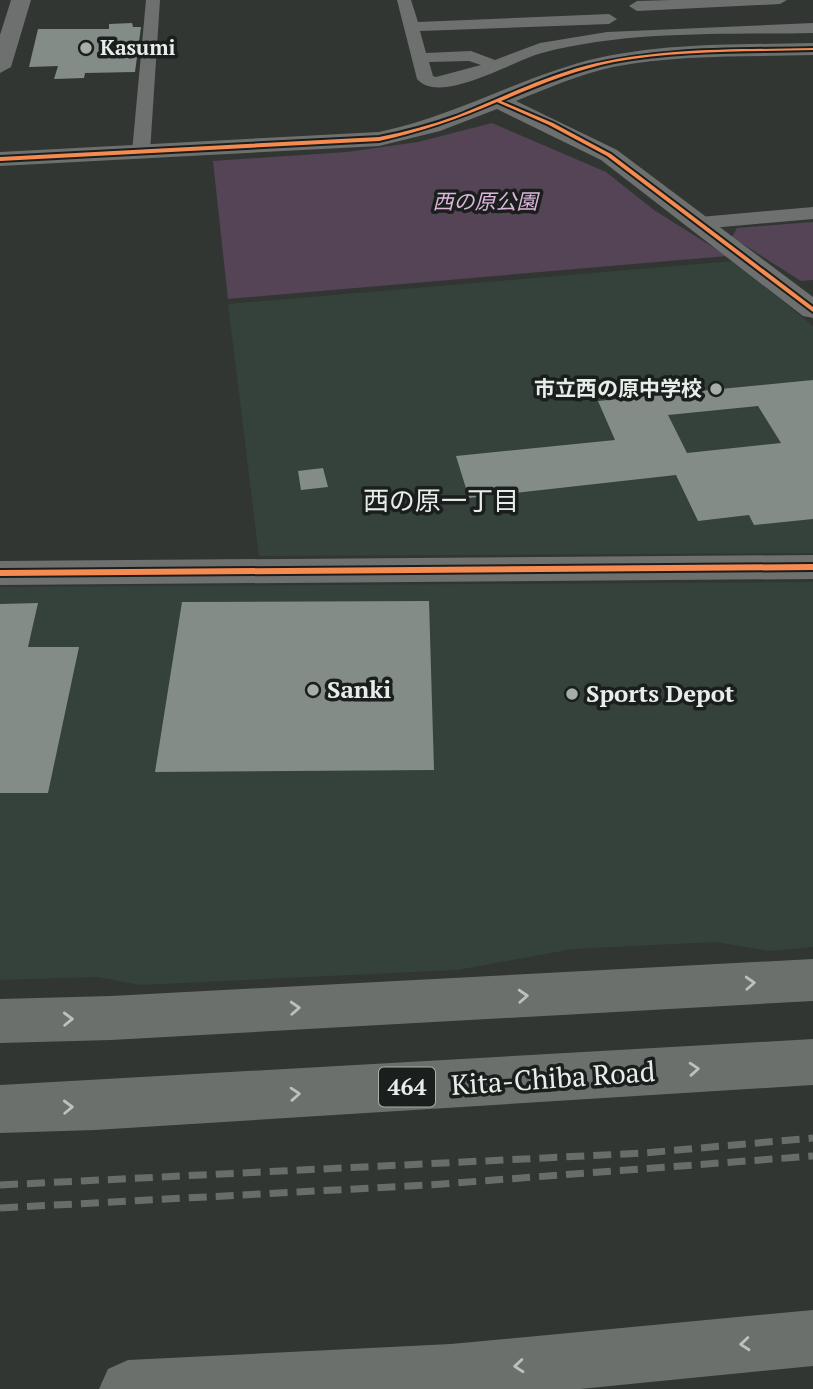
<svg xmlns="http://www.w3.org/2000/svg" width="813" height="1389" font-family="'PT Serif','Noto Sans JP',serif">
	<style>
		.built { fill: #34423b }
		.green { fill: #545 }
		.building { fill: #848c88; fill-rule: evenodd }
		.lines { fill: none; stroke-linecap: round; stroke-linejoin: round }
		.minor { fill: #6d706f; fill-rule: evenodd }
		.tertiary { fill: #6d706f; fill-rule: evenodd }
		.trunk { fill: #6c706d; fill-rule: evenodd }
		.rail { stroke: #696d6a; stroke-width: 7; stroke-dasharray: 18 9; stroke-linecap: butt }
		.cycleway-casing { stroke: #1a1e1c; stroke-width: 4 }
		.cycleway { fill: #f68b52; fill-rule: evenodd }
		.oneway { stroke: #bcc1be }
		.poi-dot { fill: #a7ada9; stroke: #1a1e1c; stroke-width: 2.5 }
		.labels { text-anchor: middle; stroke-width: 7; stroke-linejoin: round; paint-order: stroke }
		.far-poi-label { font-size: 21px; font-weight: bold; fill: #e7ede9; stroke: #1a1e1c; text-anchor: start }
		.far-park-label { font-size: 21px; font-style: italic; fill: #ddb4dc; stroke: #1a1e1c }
		.shield { fill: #1a1e1c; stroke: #aaafac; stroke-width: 2 }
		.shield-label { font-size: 23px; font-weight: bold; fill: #e7ede9 }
		.poi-label { font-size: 24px; font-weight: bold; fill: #e7ede9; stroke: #1a1e1c; text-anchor: start }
		.neighbourhood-label { font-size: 26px; fill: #e7ede9; stroke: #1a1e1c }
		.near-street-label { font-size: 28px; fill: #e7ede9; stroke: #1a1e1c }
	</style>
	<rect width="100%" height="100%" fill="#313633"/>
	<g class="built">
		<path d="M 734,261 L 813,326 L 813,553 L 259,556 L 228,304 Z"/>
		<path d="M 813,582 L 813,947 L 769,951 L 716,942 L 573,949 L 457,970 L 140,985 L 98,977 L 0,980 L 0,587 Z"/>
	</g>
	<g class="green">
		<path d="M 492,123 L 606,172 L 654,210 L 727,256 L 228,299 L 213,161 L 347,152 L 418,142 Z"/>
		<path d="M 813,222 L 813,280 L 801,281 L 732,237 L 737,228 Z"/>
	</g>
	<g class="building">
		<path d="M 132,23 L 133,27 L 141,27 L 135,72 L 85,73 L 84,78 L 54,79 L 58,66 L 29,67 L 38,29 L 109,29 L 109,24 Z"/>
		<path d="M 813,380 L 813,519 L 754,525 L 749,515 L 698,521 L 676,475 L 469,498 L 456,456 L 615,440 L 598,401 ZM 758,406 L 781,443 L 687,453 L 668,415 Z"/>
		<path d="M 323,468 L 328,487 L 301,490 L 298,471 Z"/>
		<path d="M 429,601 L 434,770 L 155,772 L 182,602 Z"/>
		<path d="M 38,603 L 28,647 L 79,647 L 48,793 L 0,793 L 0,604 Z"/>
	</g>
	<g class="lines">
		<g class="minor">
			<path d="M 146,0 L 160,0 L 150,152 L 141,157 L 132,152 Z"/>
			<path d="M 397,0 L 411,0 L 418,22 L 609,14 L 617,19 L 609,24 L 420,31 L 426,53 L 471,51 L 495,60 L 540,43 L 607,32 L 813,23 L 813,33 C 724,35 629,30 542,53 C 514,60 440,106 417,79 ZM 469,61 L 481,65 L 436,77 L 433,76 L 429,62 Z"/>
			<path d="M 672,0 L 787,0 L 780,4 L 637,11 L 629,6 L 637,1 Z"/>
			<path d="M 813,207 L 813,219 L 700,229 L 690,223 L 700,217 Z"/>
		</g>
		<g class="tertiary">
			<path d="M 11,0 L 31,0 L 11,67 L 0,73 L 0,35 Z"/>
			<path d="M 813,43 L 813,55 C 747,57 679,54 613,67 C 580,74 548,88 516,101 L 617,150 L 813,297 L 813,318 L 803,316 L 601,160 L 497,109 L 440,131 L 379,146 L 0,166 L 0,152 L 379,132 C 447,118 508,84 575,64 C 652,42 733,45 813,43 Z"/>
			<path d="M 813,555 L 813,579 L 0,585 L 0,561 Z"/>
		</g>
		<g class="trunk">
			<path d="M 813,959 L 813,1001 L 111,1040 L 0,1043 L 0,999 L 111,996 Z"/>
			<path d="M 813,1039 L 813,1085 L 95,1130 L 0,1133 L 0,1085 Z"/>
			<path d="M 813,1310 L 813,1366 L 580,1389 L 99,1389 L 108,1369 L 128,1360 L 451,1344 Z"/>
		</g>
		<g class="rail">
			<path d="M 0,1185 L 644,1153 L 813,1138"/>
			<path d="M 0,1208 L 428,1185 L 813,1156"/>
		</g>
		<g class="cycleway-casing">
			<g id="cycleway">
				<path d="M 813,48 L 813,50 C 747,52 679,50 614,62 C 575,70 538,85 501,101 L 553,123 L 611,154 L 813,307 L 813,312 L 607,156 L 549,125 L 497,102 C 458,119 420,132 379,141 L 0,161 L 0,157 L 379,137 C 405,132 431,125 456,116 C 499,99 540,78 585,66 C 660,47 737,50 813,48 Z"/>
				<path d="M 813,564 L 813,570 L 0,576 L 0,570 Z"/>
			</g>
		</g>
		<use href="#cycleway" class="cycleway"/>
	</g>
	<defs><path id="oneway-chevron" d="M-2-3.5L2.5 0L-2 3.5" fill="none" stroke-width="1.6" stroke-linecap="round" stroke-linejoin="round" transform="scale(1.75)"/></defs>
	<g class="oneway">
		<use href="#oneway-chevron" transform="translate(750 983) rotate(-3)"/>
		<use href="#oneway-chevron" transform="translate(523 996) rotate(-3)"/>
		<use href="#oneway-chevron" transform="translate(295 1008) rotate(-3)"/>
		<use href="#oneway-chevron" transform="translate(68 1019) rotate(-2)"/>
		<use href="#oneway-chevron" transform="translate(694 1069) rotate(-4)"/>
		<use href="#oneway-chevron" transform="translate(295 1094) rotate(-4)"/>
		<use href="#oneway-chevron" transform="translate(68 1107) rotate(-2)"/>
		<use href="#oneway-chevron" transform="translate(745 1344) rotate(175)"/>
		<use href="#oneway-chevron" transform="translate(519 1366) rotate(175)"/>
	</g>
	<g class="poi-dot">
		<circle cx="86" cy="48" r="7"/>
		<circle cx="716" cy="389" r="7"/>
		<circle cx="313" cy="690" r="7"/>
		<circle cx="572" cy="694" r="7"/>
	</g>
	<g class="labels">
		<g class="far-poi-label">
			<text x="100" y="55">Kasumi</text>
			<text x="702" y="396" text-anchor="end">市立西の原中学校</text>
		</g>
		<g class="far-park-label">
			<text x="485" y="209">西の原公園</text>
		</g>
		<rect class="shield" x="379" y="1067.5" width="56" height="39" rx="5"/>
		<g class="shield-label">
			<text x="407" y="1095">464</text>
		</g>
		<g class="poi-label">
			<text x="327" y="698">Sanki</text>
			<text x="586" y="702">Sports Depot</text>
		</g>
		<g class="neighbourhood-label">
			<text x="441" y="510">西の原一丁目</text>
		</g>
		<g class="near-street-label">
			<text transform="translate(553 1078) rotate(-4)" y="10">Kita-Chiba Road</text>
		</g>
	</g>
</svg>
